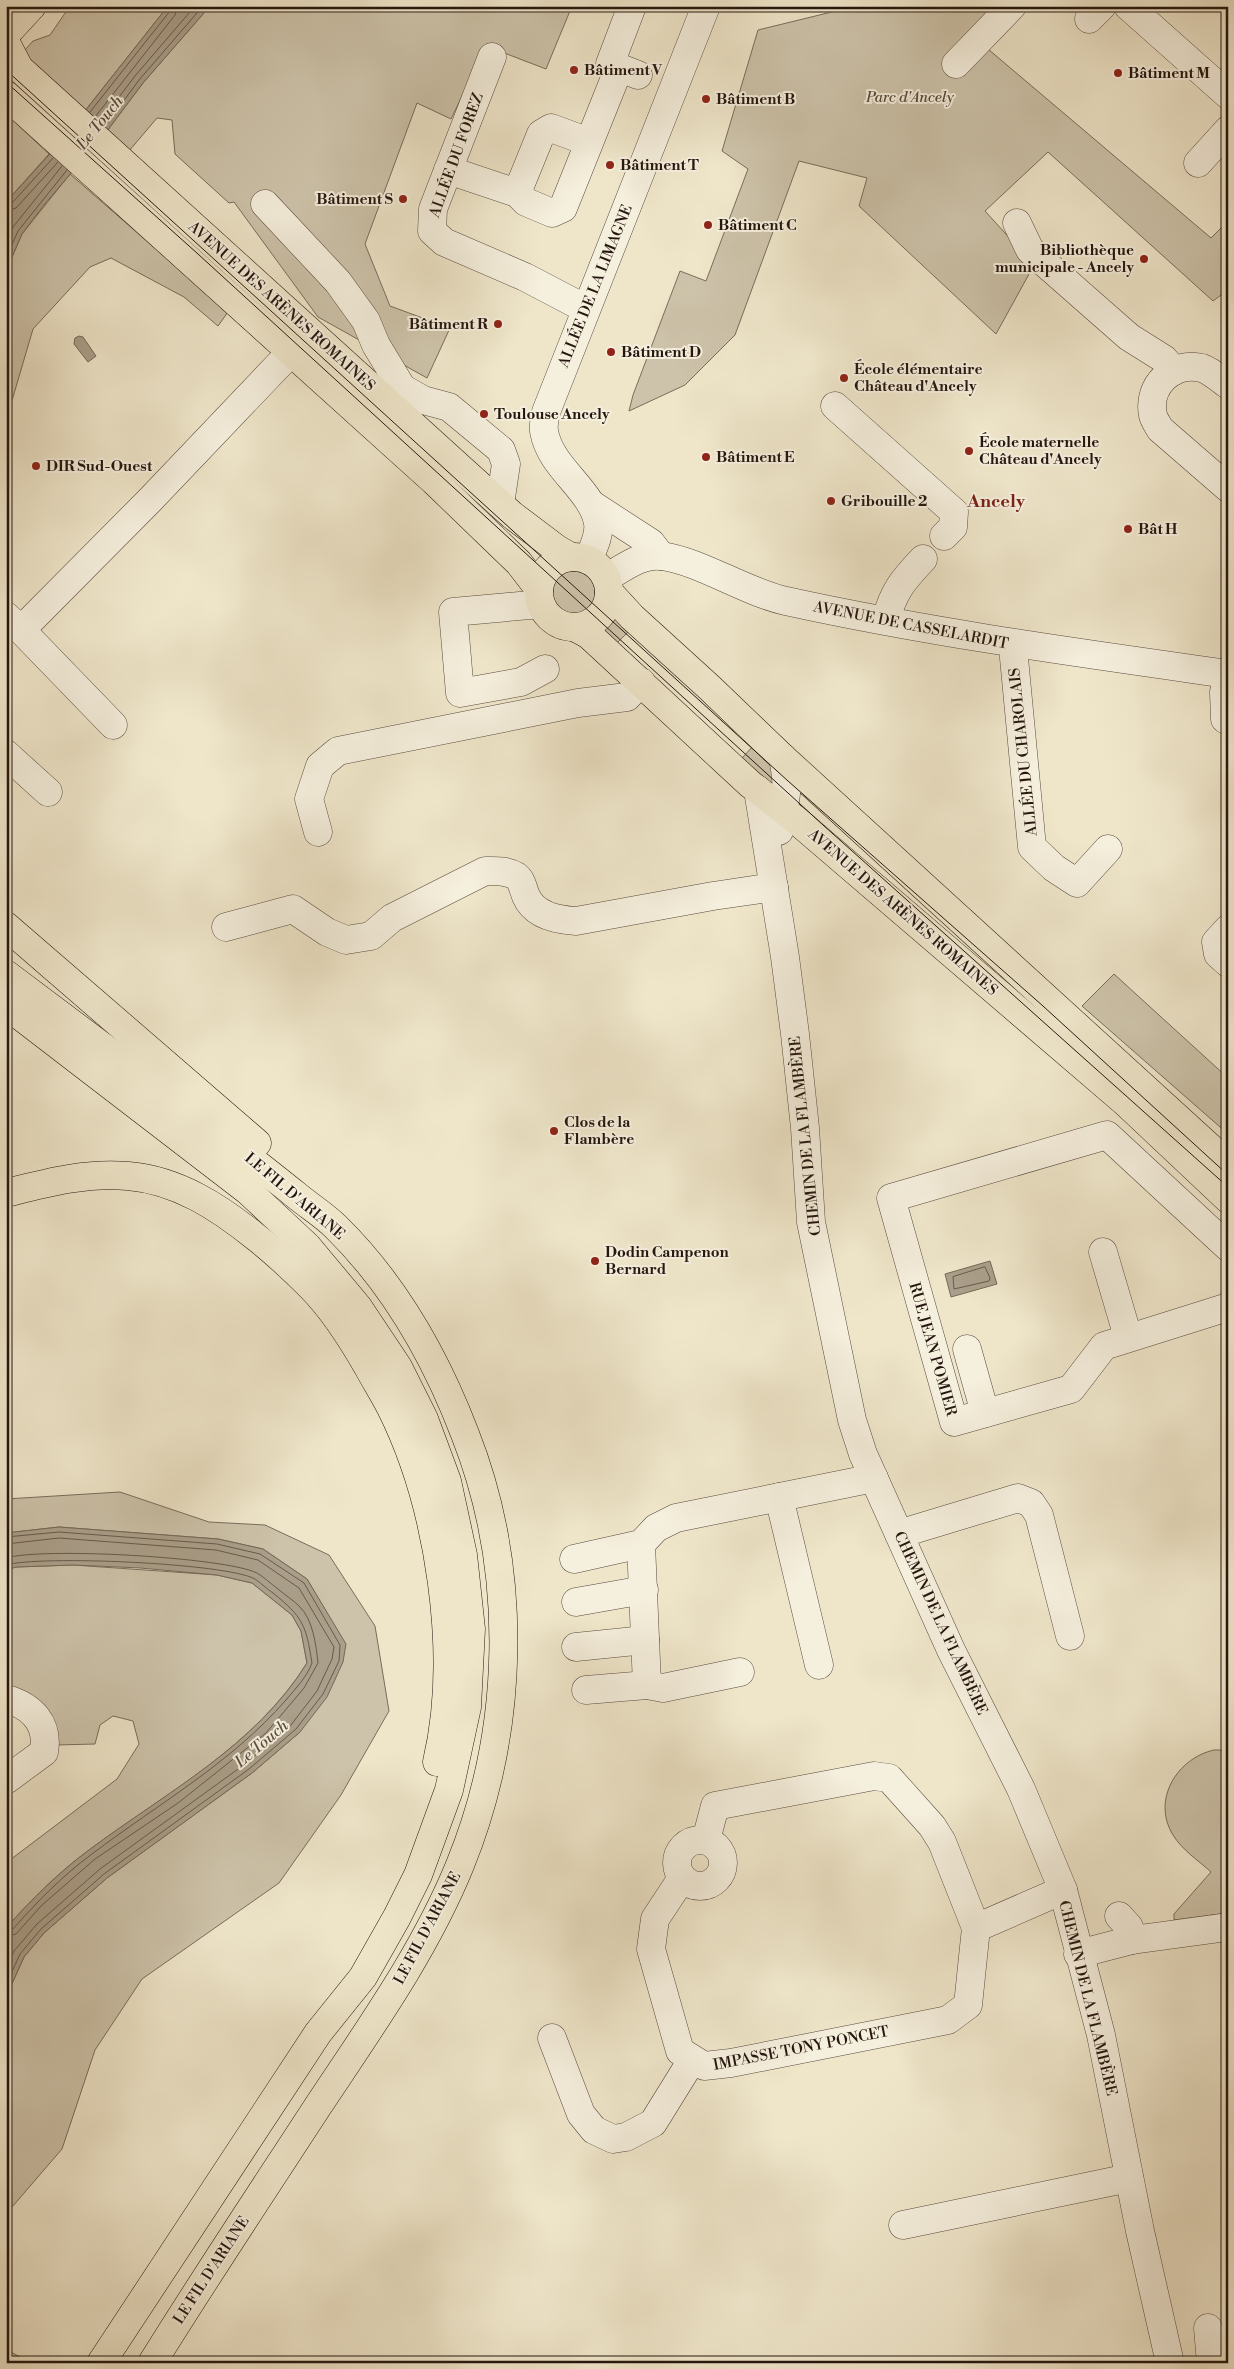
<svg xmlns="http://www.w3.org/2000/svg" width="1234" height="2369" font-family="'Libre Bodoni',serif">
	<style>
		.green { fill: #cdc3aa; stroke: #796c5c }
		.water { fill: #aa9f8a; stroke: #756859 }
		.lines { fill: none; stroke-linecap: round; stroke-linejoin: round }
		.shore { stroke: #685a4c; stroke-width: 1 }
		.minor-casing { stroke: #584a3e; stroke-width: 29 }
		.major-casing { stroke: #25160f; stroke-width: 29 }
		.highway-casing { stroke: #25160f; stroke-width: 29 }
		.minor { stroke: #f5efdd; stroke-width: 28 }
		.major { stroke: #efe6ca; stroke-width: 28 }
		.highway { stroke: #efe6ca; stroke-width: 28 }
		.tram { stroke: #25160f; stroke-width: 1 }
		.poi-dot { fill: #8f2418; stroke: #f5efdd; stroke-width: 2 }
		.labels { text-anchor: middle; stroke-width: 4; stroke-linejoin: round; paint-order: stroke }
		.poi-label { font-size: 15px; font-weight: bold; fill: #25160f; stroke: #f5efdd; text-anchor: start }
		.park-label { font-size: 15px; font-style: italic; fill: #574a3e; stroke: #f5efdd }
		.street-label { font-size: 15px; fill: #25160f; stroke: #f5efdd }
		.water-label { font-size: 16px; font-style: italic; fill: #5a4d40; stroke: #f5efdd }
		.quarter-label { font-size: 18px; font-weight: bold; fill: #7a1f14; stroke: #f5efdd }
	</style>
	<rect width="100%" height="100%" fill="#efe6ca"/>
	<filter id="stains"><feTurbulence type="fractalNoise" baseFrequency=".004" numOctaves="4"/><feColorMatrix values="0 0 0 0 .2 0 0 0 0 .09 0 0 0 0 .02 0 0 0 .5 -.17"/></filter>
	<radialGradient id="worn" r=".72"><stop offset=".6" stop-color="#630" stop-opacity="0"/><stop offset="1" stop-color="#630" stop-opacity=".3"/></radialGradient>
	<g class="green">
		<path d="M 70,6 L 168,6 L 84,112 L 31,66 L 23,52 L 33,41 L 50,35 Z"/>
		<path d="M 210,6 L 572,6 L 546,69 L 486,46 L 451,119 L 417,103 L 365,244 L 390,306 L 450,328 L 427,378 L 318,317 L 234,202 L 229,203 L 175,154 L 172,120 L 157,118 L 129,151 L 107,131 L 143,83 Z"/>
		<path d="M 848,6 L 1030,6 L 988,49 L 1211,238 L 1228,221 L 1228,290 L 1213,301 L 1048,152 L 985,211 L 1034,265 L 996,334 L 859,206 L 867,178 L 799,161 L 735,335 L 685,385 L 629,411 L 633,395 L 680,271 L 706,281 L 748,169 L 722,151 L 758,30 L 848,8 Z"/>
		<path d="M 6,114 L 49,154 L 6,202 Z"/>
		<path d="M 70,174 L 228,312 L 218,326 L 184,297 L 111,258 L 90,267 L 33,329 L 6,421 L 6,271 L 22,234 Z"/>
		<circle cx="573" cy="593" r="22"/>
		<path d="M 611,614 L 629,631 L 617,643 L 599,627 Z"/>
		<path d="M 754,745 L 776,765 L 781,792 L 747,772 L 751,766 L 742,758 Z"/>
		<path d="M 1114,974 L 1228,1078 L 1228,1134 L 1082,1006 Z"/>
		<path d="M 120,1492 L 209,1522 L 265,1525 L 329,1555 L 375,1626 L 389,1711 L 341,1795 L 279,1883 L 142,1979 L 95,2050 L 62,2149 L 6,2214 L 6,1997 L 24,1957 L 44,1933 L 107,1878 L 252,1773 L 300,1732 L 345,1644 L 307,1579 L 263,1549 L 218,1539 L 59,1527 L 6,1533 L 6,1499 Z"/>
		<path d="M 73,1565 L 217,1575 L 252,1583 L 292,1615 L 301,1631 L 307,1663 C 255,1746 166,1793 89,1850 C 59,1872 31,1900 6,1928 L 6,1863 L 117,1779 L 139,1744 L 133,1721 L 113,1716 L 100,1725 L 95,1744 L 56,1745 L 6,1687 L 6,1570 L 16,1567 Z"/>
		<path d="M 1214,1750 L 1228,1750 L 1228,1913 L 1174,1920 L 1174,1914 L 1211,1872 C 1198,1860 1182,1850 1173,1835 C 1151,1799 1178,1758 1214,1750 Z"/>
		<path d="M 6,2349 L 30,2363 L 6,2363 Z"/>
	</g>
	<g class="water">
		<path d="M 168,6 L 210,6 L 143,83 L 107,131 L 44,205 L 22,234 L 6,271 L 6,202 L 58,145 Z"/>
		<path d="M 79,336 L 83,337 L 96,356 L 88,362 L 74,344 L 75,338 Z"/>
		<path d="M 990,1261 L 997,1284 L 951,1297 L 945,1274 Z"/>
		<path d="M 59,1527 L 218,1539 L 263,1549 L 307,1579 L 346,1644 L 343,1662 L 327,1697 L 300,1732 L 252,1773 L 107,1878 L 44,1933 L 24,1957 L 6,1997 L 6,1928 C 31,1900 59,1872 89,1850 C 165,1793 256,1746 307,1663 L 301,1631 L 292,1615 L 252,1583 L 217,1575 L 140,1568 L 73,1565 L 16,1567 L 6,1570 L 6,1533 Z"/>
	</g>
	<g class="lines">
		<g class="shore">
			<path d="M 90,112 L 170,11 L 171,6"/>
			<path d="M 95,117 L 175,15 L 177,6"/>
			<path d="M 100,122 L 135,76 L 195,6"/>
			<path d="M 105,126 L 139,80 L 203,6"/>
			<path d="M 6,205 L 12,203 L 53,158"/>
			<path d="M 6,211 L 16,208 L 58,162"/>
			<path d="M 6,242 L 13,227 L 62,166"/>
			<path d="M 6,258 L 18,231 L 67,170"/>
			<path d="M 985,1267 L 990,1278 L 989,1281 L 954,1289 L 953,1277 Z"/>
			<path d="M 6,1537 L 59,1532 L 217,1544 L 260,1554 L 304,1583 L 340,1645 L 339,1661 L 323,1694 L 296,1729 L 249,1769 L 104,1874 L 41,1929 L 20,1954 L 6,1985"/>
			<path d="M 6,1544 L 59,1538 L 216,1550 L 258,1560 L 299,1588 L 334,1647 L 332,1659 L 317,1691 L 291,1725 L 245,1764 L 100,1869 L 37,1924 L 14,1951 L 6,1969"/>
			<path d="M 6,1558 C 41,1547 224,1557 257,1573 C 264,1577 271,1584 278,1589 C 285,1595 293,1600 299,1606 C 313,1619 316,1645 318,1663 L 304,1688 L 266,1733 L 178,1803 L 95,1859 L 42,1905 L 16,1934 L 6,1937"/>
			<path d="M 6,1565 C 39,1555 226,1563 255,1579 C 261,1583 267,1589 273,1593 C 303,1617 306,1625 312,1663 C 307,1677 295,1689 286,1700 C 231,1763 158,1804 92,1854 C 62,1876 37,1902 12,1930 L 6,1931"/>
		</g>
		<g class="minor-casing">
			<g id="minor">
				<path d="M 632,6 L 610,64 L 638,75"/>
				<path d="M 1128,6 L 1228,95"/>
				<path d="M 1089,19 L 1102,6"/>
				<path d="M 492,57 L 433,209 L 432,231 L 444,242 L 525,277 L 586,309"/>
				<path d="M 956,64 L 1012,6"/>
				<path d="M 1198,163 L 1228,130"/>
				<path d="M 448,170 L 517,193 L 526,202 L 552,213 L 563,208 L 619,68"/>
				<path d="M 517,193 L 541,134 L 551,128 L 589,142"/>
				<path d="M 265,204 L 338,282 L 366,321 L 376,345 L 402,388 L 423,400 L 449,407 L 501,450 L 506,464 L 500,504"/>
				<path d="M 1017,223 L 1030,250 L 1129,337 L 1164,359 L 1174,371"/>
				<path d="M 1228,385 C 1220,379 1211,371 1202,368 C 1172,361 1147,386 1153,415 C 1154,420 1158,425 1160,429 L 1228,488"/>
				<path d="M 835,406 L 954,512 L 953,527 L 944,536"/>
				<path d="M 591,504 L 651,543 L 661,556"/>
				<path d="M 588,560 C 593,548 600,536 598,523 C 592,489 550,468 544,431 C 543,425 545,417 546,412 L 706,6"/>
				<path d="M 606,578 C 622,569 642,553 662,556 C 702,562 745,592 786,601 C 932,633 1080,653 1228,674"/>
				<path d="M 541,604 L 453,612 L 460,693 L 521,682 L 545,669"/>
				<path d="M 6,616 L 21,630 L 150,500 L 291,352"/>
				<path d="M 886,620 C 893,592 903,580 923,559"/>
				<path d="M 21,630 L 113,725"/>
				<path d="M 1014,644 L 1014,658 L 1032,847 L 1054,868 L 1077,883 L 1108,849"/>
				<path d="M 1228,677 L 1224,692 L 1225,719 L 1228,721"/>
				<path d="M 6,754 L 48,792"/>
				<path d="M 758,790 L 785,957 L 795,1034 L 805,1128 L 811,1222 L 852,1420 L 863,1454 L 951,1650 L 1021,1789 L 1063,1890 L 1101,2035 L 1140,2231 L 1170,2363"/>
				<path d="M 779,831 C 785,800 790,791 783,758"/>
				<path d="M 318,832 L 309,799 L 320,766 L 338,751 L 578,703 L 627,697 L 641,682"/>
				<path d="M 226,927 L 293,909 L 327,932 L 346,940 L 371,936 L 392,918 L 485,871 C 495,871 506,870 516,876 C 522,880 523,889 526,896 C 534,915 558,920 576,921 L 713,896 L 774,887"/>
				<path d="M 1228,929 L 1216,942 L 1218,954 L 1228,963"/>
				<path d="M 1228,1247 L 1107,1135 L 891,1198 L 954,1422 L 1071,1389 L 1104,1346 L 1228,1307"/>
				<path d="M 1103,1252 L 1128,1337"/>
				<path d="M 967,1349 L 985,1413"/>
				<path d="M 779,1497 L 819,1665"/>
				<path d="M 899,1534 L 1018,1498 L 1031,1503 L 1039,1515 L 1070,1636"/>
				<path d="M 641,1544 L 647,1685"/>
				<path d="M 574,1559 L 641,1544 L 656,1528 L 676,1518 L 874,1478"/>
				<path d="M 576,1602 L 644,1590"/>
				<path d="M 576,1647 L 645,1640"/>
				<path d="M 586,1690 L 647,1685 L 663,1688 L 740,1672"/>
				<path d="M 6,1699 C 32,1706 49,1724 44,1752 L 6,1780"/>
				<path d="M 706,1840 L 715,1806 L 874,1776 L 889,1778 L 932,1826 L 942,1842 L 976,1928"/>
				<circle cx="700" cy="1863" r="23"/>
				<path d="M 682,1878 L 655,1919 L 651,1949 L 680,2051 L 704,2066 L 731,2063 L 948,2020 L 968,2005 L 976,1928 L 1063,1890"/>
				<path d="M 1119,1916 L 1129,1927 L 1132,1940"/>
				<path d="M 1078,1954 L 1132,1940 L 1228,1927"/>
				<path d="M 552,2038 L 581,2114 L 594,2130 L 613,2139 L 626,2137 L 653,2123 L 692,2060"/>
				<path d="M 903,2225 L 1129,2178"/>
				<path d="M 1208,2328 L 1211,2363"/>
			</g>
		</g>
		<g class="major-casing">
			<g id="major">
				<path d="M 6,43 L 19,68 L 512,515 L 557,549 L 571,557"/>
				<path d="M 6,95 L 434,481 L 519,563 L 539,589"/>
				<circle cx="574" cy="592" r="35"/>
				<path d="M 609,592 L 632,617 L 710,688 L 783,758 L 1228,1164"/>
				<path d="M 576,628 L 589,635 L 750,784 L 796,820 L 1125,1102 L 1228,1199"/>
			</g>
		</g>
		<g class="highway-casing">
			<g id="highway">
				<path d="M 8,32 L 32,6"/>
				<path d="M 6,926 L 257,1143"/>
				<path d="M 6,974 C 76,1026 146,1079 216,1132 C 243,1153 270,1174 296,1195 C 309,1206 324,1215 336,1227 C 395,1285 436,1358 465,1434 C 519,1571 515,1730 460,1865 C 425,1951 369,2029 318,2106 C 262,2192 206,2276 152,2363"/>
				<path d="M 6,1005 L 248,1191 L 307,1246 L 358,1307 L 398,1367 L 424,1419 L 447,1481 L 463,1555 L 471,1629 L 467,1707 L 449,1790 L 418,1875 L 397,1917 L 363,1977 L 318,2033 L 101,2363"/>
				<path d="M 6,1193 C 46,1183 87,1172 128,1176 C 178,1180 220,1208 257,1238 C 276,1253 294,1270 311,1287 C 334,1310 352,1339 368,1367 C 375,1380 384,1394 391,1408 C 440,1506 462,1655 437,1762"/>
			</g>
		</g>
		<use href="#minor" class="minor"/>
		<use href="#major" class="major"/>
		<use href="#highway" class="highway"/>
		<g class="tram">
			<path d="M 6,70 L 788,781 L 1043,1006 L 1228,1175"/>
			<path d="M 6,82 L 198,254 L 823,825 L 1228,1187"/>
		</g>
	</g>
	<g class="poi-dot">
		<circle cx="574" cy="70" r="5"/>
		<circle cx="1118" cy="73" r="5"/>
		<circle cx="706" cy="99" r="5"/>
		<circle cx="610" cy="165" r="5"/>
		<circle cx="403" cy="199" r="5"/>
		<circle cx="708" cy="225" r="5"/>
		<circle cx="1144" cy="259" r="5"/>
		<circle cx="498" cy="324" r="5"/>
		<circle cx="611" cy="352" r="5"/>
		<circle cx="844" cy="378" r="5"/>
		<circle cx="484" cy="414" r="5"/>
		<circle cx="969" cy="451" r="5"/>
		<circle cx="706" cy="457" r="5"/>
		<circle cx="36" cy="466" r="5"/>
		<circle cx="831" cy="501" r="5"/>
		<circle cx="1128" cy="529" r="5"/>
		<circle cx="554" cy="1131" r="5"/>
		<circle cx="595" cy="1261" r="5"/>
	</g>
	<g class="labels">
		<g class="poi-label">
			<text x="584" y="75">Bâtiment V</text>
			<text x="1128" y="78">Bâtiment M</text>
			<text x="716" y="104">Bâtiment B</text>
			<text x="620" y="170">Bâtiment T</text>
			<text x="393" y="204" text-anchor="end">Bâtiment S</text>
			<text x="718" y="230">Bâtiment C</text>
			<text x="1134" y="255" text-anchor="end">Bibliothèque<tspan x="1134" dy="17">municipale - Ancely</tspan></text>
			<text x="488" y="329" text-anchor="end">Bâtiment R</text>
			<text x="621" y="357">Bâtiment D</text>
			<text x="854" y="374">École élémentaire<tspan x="854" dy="17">Château d'Ancely</tspan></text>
			<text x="494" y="419">Toulouse Ancely</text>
			<text x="979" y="447">École maternelle<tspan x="979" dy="17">Château d'Ancely</tspan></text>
			<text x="716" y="462">Bâtiment E</text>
			<text x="46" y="471">DIR Sud-Ouest</text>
			<text x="841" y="506">Gribouille 2</text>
			<text x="1138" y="534">Bât H</text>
			<text x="564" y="1127">Clos de la<tspan x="564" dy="17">Flambère</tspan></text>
			<text x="605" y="1257">Dodin Campenon<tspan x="605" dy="17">Bernard</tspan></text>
		</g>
		<g class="park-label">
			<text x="910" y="102">Parc d'Ancely</text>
		</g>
		<g class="street-label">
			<text transform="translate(456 155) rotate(-70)" y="5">ALLÉE DU FOREZ</text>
			<text transform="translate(595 286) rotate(-68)" y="5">ALLÉE DE LA LIMAGNE</text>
			<text transform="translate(282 306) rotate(42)" y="5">AVENUE DES ARÈNES ROMAINES</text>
			<text transform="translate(911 625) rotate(11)" y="5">AVENUE DE CASSELARDIT</text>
			<text transform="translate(1023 752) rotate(-96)" y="5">ALLÉE DU CHAROLAIS</text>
			<text transform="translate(903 912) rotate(41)" y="5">AVENUE DES ARÈNES ROMAINES</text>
			<text transform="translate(805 1136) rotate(-96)" y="5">CHEMIN DE LA FLAMBÈRE</text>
			<text transform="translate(295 1196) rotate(40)" y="5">LE FIL D'ARIANE</text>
			<text transform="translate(933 1349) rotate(74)" y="5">RUE JEAN POMIER</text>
			<text transform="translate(941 1623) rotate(65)" y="5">CHEMIN DE LA FLAMBÈRE</text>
			<text transform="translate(427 1928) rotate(-62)" y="5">LE FIL D'ARIANE</text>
			<text transform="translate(1088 1998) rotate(76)" y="5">CHEMIN DE LA FLAMBÈRE</text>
			<text transform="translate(801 2048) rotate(-11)" y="5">IMPASSE TONY PONCET</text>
			<text transform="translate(211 2270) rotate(-57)" y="5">LE FIL D'ARIANE</text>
		</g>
		<g class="water-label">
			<text transform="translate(99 122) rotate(-51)" y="6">Le Touch</text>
			<text transform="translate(261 1743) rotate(-40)" y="6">Le Touch</text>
		</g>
		<g class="quarter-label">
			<text x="996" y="507">Ancely</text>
		</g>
	</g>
	<rect width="1234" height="2369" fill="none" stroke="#efe6ca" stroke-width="25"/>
	<rect x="8" y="8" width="1219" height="2354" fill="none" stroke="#25160f" stroke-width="2.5"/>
	<rect x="12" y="12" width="1209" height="2344" fill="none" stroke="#25160f"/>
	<rect width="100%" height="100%" filter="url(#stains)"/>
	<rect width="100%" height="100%" fill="url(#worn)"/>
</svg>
